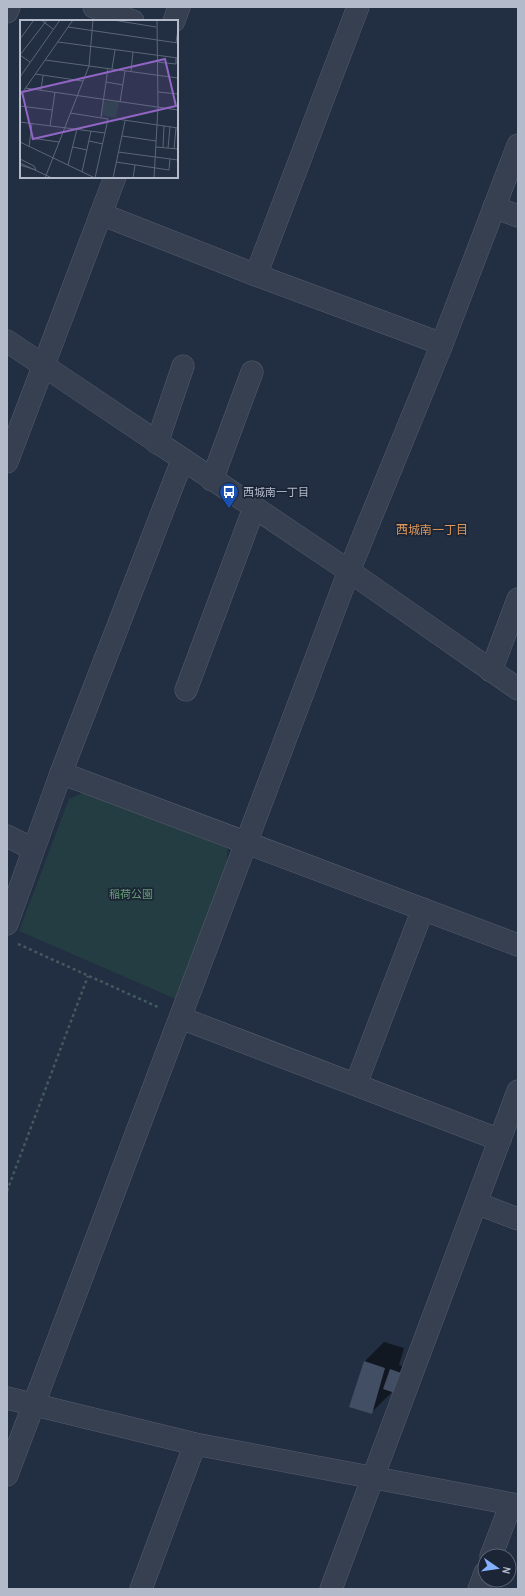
<svg xmlns="http://www.w3.org/2000/svg" width="525" height="1596" font-family="'Archivo Narrow','Noto Sans JP',sans-serif">
	<style>
		.green { fill: #243d42 }
		.shadow { fill: #0007 }
		.building { fill: #414e63 }
		.lines { fill: none; stroke-linecap: round; stroke-linejoin: round }
		.minor-casing { stroke: #545e6e; stroke-width: 23 }
		.path { stroke: #425a5e; stroke-width: 2.5; stroke-dasharray: 3 3; stroke-linecap: butt }
		.minor { stroke: #374050; stroke-width: 22 }
		.labels { text-anchor: middle; stroke-width: 3.5; stroke-linejoin: round; paint-order: stroke }
		.poi-label { font-size: 11px; fill: #b3bbcb; stroke: #1b2535; text-anchor: start }
		.park-label { font-size: 11px; fill: #689e76; stroke: #1b2535 }
		.neighbourhood-label { font-size: 12px; fill: #de975a; stroke: #1b2535 }
		.inset-road { fill: none; stroke: #5c6678; stroke-width: 1 }
		.view { fill: #9165c4; fill-opacity: 0.15; stroke: #9165c4; stroke-width: 2 }
		.inset-edge { fill: none; stroke: #b3bbcb; stroke-width: 2 }
	</style>
	<rect width="100%" height="100%" fill="#222e41"/>
	<path class="green" d="M 87,791 L 227,848 L 227,861 L 178,1000 L 19,931 L 69,799 Z"/>
	<path class="shadow" d="M 384,1342 L 404,1348 L 399,1365 L 409,1368 L 391,1393 L 371,1413 L 350,1406 L 365,1361 Z"/>
	<g class="building">
		<path d="M 364,1361 L 385,1368 L 372,1414 L 349,1407 Z"/>
		<path d="M 390,1369 L 404,1374 L 398,1394 L 383,1389 Z"/>
	</g>
	<g class="lines">
		<g class="minor-casing">
			<g id="minor">
				<path d="M 94,7 L 133,21"/>
				<path d="M 7,12 L 9,7"/>
				<path d="M 174,21 L 179,7"/>
				<path d="M 494,207 L 518,216"/>
				<path d="M 101,214 L 256,275 L 442,344"/>
				<path d="M 256,275 L 358,7"/>
				<path d="M 7,341 L 349,571 L 518,689"/>
				<path d="M 157,443 L 183,366"/>
				<path d="M 7,462 L 115,177"/>
				<path d="M 212,480 L 252,372"/>
				<path d="M 491,671 L 518,599"/>
				<path d="M 186,690 L 254,508"/>
				<path d="M 61,773 L 518,945"/>
				<path d="M 7,836 L 33,849"/>
				<path d="M 7,924 L 61,773 L 182,461"/>
				<path d="M 181,1018 L 500,1140"/>
				<path d="M 356,1084 L 423,909"/>
				<path d="M 476,1203 L 518,1219"/>
				<path d="M 7,1398 L 195,1444 L 518,1505"/>
				<path d="M 7,1475 L 349,571 L 442,344 L 518,145"/>
				<path d="M 491,1556 L 511,1504"/>
				<path d="M 141,1589 L 195,1444"/>
				<path d="M 331,1589 L 518,1091"/>
				<path d="M 479,1589 L 485,1573"/>
			</g>
		</g>
		<g class="path">
			<path d="M 18,944 L 160,1008"/>
			<path d="M 7,1191 L 88,976"/>
		</g>
		<use href="#minor" class="minor"/>
	</g>
	<defs>
		<g id="bus-pin" transform="scale(1)"><path d="M0 17L-7.5 6A9.5 9.5 0 1 1 7.5 6Z" fill="#1a4fb4" stroke="#1b2535"/><path d="M-5-6H5V4H4V6H2V4H-2V6H-4V4H-5ZM-3.5-4V0h7V-4ZM-3.5 1.2v1.5H-2V1.2ZM2 1.2v1.5H3.5V1.2Z" fill="#fff"/></g>
	</defs>
	<g fill-rule="evenodd">
		<use href="#bus-pin" x="229" y="492"/>
	</g>
	<g class="labels">
		<g class="poi-label">
			<text x="243" y="496">西城南一丁目</text>
		</g>
		<g class="park-label">
			<text x="131" y="898">稲荷公園</text>
		</g>
		<g class="neighbourhood-label">
			<text x="432" y="534">西城南一丁目</text>
		</g>
	</g>
	<g transform="translate(20 20)">
		<rect width="158" height="158" fill="#222e41"/>
		<path d="M 84,81 L 99,82 L 96,98 L 82,95 Z" fill="#243d42"/>
		<path class="inset-road" d="M 21,0 L 33,9M 93,0 L 136,7M 48,7 L 158,23M 0,19 L 14,0M 38,22 L 158,38M 156,22 L 158,10M 25,40 L 158,58M 10,42 L 0,35 L 27,0M 137,42 L 156,44 L 156,38M 92,49 L 95,30M 111,51 L 113,32M 15,54 L 63,61M 0,57 L 40,0M 86,62 L 103,65M 5,68 L 158,90M 21,70 L 23,56M 138,72 L 158,74M 0,76 L 53,0M 100,82 L 105,51M 0,86 L 32,90M 81,97 L 88,48M 97,99 L 158,108M 0,102 L 85,113M 30,106 L 35,72M 102,116 L 136,121M 11,118 L 39,122M 69,121 L 83,124M 0,122 L 75,158 L 88,99 L 50,93M 9,127 L 12,103M 53,127 L 67,130M 136,127 L 158,129M 143,127 L 144,106M 148,128 L 150,107M 154,129 L 156,108M 98,132 L 158,140M 0,139 L 14,146 L 16,150M 96,142 L 149,150 L 150,139M 0,143 L 32,158M 0,145 L 16,150M 48,145 L 57,109M 62,152 L 71,111M 25,158 L 69,46 L 73,0M 93,158 L 105,101M 113,158 L 115,145M 134,158 L 138,87 L 137,0"/>
		<path class="view" d="M 145,39 L 156,86 L 13,119 L 2,72 Z"/>
		<rect width="158" height="158" class="inset-edge"/>
	</g>
	<rect width="525" height="1596" fill="none" stroke="#b3bbcb" stroke-width="16"/>
	<g transform="translate(497 1568) rotate(103)"><circle r="19" fill="#1b2535" stroke="#586171"/>
	<path d="M0-3L7 15L0 10L-7 15Z" fill="#84b0ff"/>
	<text y="-6" font-size="11" font-weight="bold" text-anchor="middle" fill="#b3bbcb">N</text>
	</g>
</svg>
